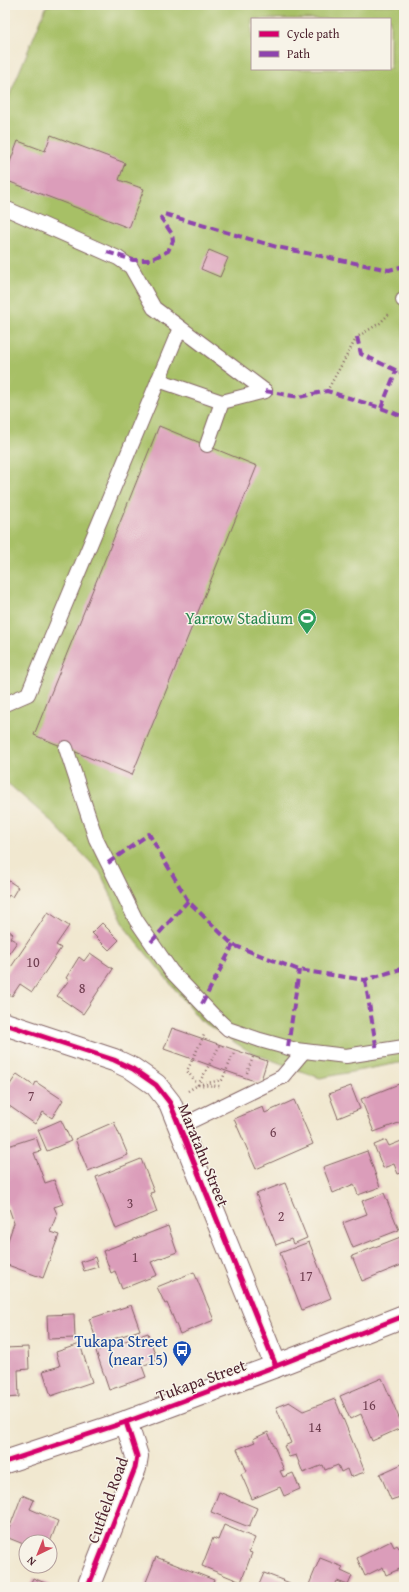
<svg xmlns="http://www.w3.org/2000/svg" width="409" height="1592" font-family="'Gentium Book Plus',serif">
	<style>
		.green { fill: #a7c066; stroke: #787048; fill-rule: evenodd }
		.building { fill: #db9dba }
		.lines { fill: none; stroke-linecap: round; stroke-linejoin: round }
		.lane-casing { stroke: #846565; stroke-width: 16 }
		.street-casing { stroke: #846565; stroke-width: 24 }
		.secondary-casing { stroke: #846565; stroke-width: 24 }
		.path { stroke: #846565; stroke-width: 2.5; stroke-dasharray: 1 3; stroke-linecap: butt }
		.lane { stroke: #fff; stroke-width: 14 }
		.street { stroke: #fff; stroke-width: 22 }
		.secondary { stroke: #fff; stroke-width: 22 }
		.quiet { stroke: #8e44ad; stroke-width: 4; stroke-dasharray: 8 4; stroke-linecap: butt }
		.cycleway-casing { stroke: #f7f3e8; stroke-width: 8 }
		.cycleway { stroke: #d6006c; stroke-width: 5 }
		.labels { text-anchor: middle; stroke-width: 3; stroke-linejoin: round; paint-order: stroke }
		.number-label { font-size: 14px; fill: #6e3e4f }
		.leisure-label { font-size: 16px; fill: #27864d; stroke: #f7f3e8; text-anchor: end }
		.street-label { font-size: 16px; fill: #4a1f2b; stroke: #f7f3e8 }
		.transit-label { font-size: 16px; fill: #164399; stroke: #f7f3e8; text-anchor: end }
	</style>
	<rect width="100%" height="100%" fill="#f7f3e8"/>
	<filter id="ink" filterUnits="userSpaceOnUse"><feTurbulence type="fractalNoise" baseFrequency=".025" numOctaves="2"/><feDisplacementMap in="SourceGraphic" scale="8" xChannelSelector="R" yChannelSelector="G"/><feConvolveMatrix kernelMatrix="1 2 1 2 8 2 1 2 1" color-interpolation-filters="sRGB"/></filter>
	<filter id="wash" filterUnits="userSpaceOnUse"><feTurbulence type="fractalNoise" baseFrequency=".012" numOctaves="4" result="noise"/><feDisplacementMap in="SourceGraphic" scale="16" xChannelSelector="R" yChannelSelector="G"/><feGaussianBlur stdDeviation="0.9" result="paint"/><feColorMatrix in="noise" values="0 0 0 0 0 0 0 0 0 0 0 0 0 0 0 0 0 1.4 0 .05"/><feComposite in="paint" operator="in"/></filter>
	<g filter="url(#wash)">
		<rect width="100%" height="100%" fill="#f1e8d0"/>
		<path class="green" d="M 47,5 L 404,5 L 404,1062 L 320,1078 L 250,1052 L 200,1020 L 127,930 L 100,872 L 51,821 L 5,781 L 5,106 ZM 252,19 L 390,19 L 390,69 L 252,69 Z"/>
		<g id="blocks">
			<g class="building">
				<path d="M 51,135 L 125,163 L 119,180 L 144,189 L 129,228 L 5,180 L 5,175 L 18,141 L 45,151 Z"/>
				<path d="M 209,250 L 228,258 L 220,277 L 201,269 Z"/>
				<path d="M 159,426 L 257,466 L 132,775 L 34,735 Z"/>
				<path d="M 6,879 L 18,887 L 12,897 L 9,895 L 5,901 Z"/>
				<path d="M 48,912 L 69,926 L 56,945 L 61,948 L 32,992 L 20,984 L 12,996 L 5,991 L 5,976 Z"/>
				<path d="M 102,923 L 119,940 L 109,950 L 92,933 Z"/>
				<path d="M 7,929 L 13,934 L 10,938 L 17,942 L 5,959 L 5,932 Z"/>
				<path d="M 90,953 L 113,969 L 83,1014 L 57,996 L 69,980 L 66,978 L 79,957 L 84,961 Z"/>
				<path d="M 172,1028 L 267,1061 L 260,1083 L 164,1049 Z"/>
				<path d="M 17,1074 L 34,1086 L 36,1082 L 63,1100 L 52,1118 L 43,1112 L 35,1124 L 5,1103 L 5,1092 Z"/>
				<path d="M 404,1082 L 404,1121 L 374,1132 L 361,1099 Z"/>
				<path d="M 351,1086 L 360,1109 L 338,1118 L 329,1094 Z"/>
				<path d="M 294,1100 L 313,1144 L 256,1169 L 234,1119 L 263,1107 L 265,1113 Z"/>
				<path d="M 61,1120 L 71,1141 L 47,1151 L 38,1130 Z"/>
				<path d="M 114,1122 L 128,1155 L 88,1171 L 75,1139 Z"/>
				<path d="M 36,1137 L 41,1151 L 34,1153 L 45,1183 L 54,1180 L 63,1204 L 54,1207 L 57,1214 L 50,1232 L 59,1235 L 43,1278 L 5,1264 L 5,1249 L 14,1223 L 5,1197 L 5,1147 Z"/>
				<path d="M 386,1140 L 389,1146 L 404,1140 L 404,1172 L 398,1174 L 394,1164 L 383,1168 L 374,1145 Z"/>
				<path d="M 367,1151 L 380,1187 L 358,1195 L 354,1184 L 333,1193 L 323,1167 Z"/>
				<path d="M 141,1159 L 154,1192 L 150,1193 L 157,1212 L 116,1229 L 96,1177 Z"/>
				<path d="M 285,1183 L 307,1238 L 293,1244 L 291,1239 L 276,1245 L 256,1194 Z"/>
				<path d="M 384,1193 L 399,1230 L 353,1248 L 343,1223 L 367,1214 L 362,1201 Z"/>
				<path d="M 168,1226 L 177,1252 L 151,1262 L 157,1275 L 122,1289 L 115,1271 L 111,1273 L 103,1251 Z"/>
				<path d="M 403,1236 L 404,1264 L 362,1281 L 352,1256 Z"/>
				<path d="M 309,1242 L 331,1298 L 302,1310 L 280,1253 Z"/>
				<path d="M 95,1257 L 98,1267 L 84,1271 L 81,1262 Z"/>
				<path d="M 194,1272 L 214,1320 L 180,1334 L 167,1303 L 165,1304 L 157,1287 Z"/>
				<path d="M 131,1305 L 140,1330 L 98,1344 L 89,1319 Z"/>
				<path d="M 74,1314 L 75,1338 L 48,1339 L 47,1315 Z"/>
				<path d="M 148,1333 L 157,1360 L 142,1366 L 146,1377 L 109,1390 L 96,1351 Z"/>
				<path d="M 80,1344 L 92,1382 L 51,1396 L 43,1371 L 60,1366 L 56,1352 Z"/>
				<path d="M 28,1347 L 29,1369 L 18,1370 L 19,1397 L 5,1398 L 5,1348 Z"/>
				<path d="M 382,1378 L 403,1427 L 372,1441 L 361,1414 L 350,1419 L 340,1396 Z"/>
				<path d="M 335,1399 L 365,1472 L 350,1477 L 347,1469 L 341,1472 L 338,1465 L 325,1470 L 323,1465 L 303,1473 L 296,1455 L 289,1457 L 284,1446 L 291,1443 L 276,1407 L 289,1402 L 303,1411 Z"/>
				<path d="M 268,1432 L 284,1470 L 280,1471 L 283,1477 L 293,1473 L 300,1489 L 284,1496 L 280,1487 L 252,1499 L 241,1474 L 247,1471 L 237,1449 L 255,1442 L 253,1439 Z"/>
				<path d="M 402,1464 L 404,1469 L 404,1507 L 400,1497 L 391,1500 L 380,1474 Z"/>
				<path d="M 219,1492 L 257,1508 L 249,1527 L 211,1512 Z"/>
				<path d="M 22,1495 L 34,1500 L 30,1509 L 58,1521 L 50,1542 L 26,1542 L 26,1545 L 6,1537 Z"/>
				<path d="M 224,1525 L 255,1538 L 249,1552 L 252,1553 L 241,1582 L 202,1566 L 213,1538 L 218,1540 Z"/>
				<path d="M 391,1541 L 394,1547 L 397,1545 L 399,1548 L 404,1546 L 404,1567 L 386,1575 L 383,1567 L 365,1576 L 357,1558 Z"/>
				<path d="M 156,1557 L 214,1580 L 211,1587 L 144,1587 Z"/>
				<path d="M 320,1558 L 343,1567 L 341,1571 L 352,1576 L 348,1585 L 337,1581 L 334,1587 L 308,1587 Z"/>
				<path d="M 264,1573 L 290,1583 L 288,1587 L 258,1587 Z"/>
				<path d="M 33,1578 L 50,1585 L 49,1587 L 29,1587 Z"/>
			</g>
		</g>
	</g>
	<g filter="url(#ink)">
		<use href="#blocks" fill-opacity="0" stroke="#846565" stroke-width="1"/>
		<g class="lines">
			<g class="lane-casing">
				<g id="lane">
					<path d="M 5,208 L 118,258 L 131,267 L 154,308 L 265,391"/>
					<path d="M 403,300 L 404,300"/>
					<path d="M 158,380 L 222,402"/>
					<path d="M 207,445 L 222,402 L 265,391"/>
					<path d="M 5,704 L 28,694 L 180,328"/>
					<path d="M 66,748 L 96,839 L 136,920 L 171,971 L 213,1015 L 228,1029 L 260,1040 L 296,1050 L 346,1056 L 404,1047"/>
					<path d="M 179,1127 L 282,1077 L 304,1051"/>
				</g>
			</g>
			<g class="street-casing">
				<g id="street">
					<path d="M 5,1024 L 114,1060 L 133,1069 L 156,1085 L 170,1103 L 276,1366"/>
					<path d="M 88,1587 L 135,1468 L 137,1456 L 126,1422"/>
				</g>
			</g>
			<g class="secondary-casing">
				<path id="secondary" d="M 5,1462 L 126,1422 L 276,1366 L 404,1316"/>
			</g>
			<g class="path">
				<path d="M 327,391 L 357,337 L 380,323 L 390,313"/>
				<path d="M 247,1073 L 253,1057"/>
				<path d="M 202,1084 L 222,1080 L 235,1051"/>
				<path d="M 198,1085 L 187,1071 L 205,1033"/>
				<path d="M 198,1085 L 220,1045"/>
				<path d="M 188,1091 L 198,1085 L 220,1086"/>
			</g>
			<use href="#lane" class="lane"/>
			<use href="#street" class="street"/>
			<use href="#secondary" class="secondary"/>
			<g class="quiet">
				<path d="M 107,252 L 133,260 L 150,260 L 168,251 L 173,241 L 172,234 L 161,218 L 164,214 L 277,247 L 389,270 L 404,266"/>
				<path d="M 357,337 L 361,354 L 404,374"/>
				<path d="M 265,391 L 299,397 L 327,391 L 381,408 L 404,417"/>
				<path d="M 381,408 L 396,371"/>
				<path d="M 108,863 L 149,834 L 188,901 L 233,945 L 299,970 L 365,980 L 404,968"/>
				<path d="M 151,942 L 188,901"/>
				<path d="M 365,980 L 377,1051"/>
				<path d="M 202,1004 L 233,945"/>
				<path d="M 288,1047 L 299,970"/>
			</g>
			<g class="cycleway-casing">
				<g id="cycleway">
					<path d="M 5,1024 L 114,1060 L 133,1069 L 156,1085 L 170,1103 L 276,1366"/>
					<path d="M 5,1462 L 126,1422 L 276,1366 L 404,1316"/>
					<path d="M 88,1587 L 135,1468 L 137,1456 L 126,1422"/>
				</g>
			</g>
			<use href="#cycleway" class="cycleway"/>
		</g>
	</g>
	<defs>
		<g id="stadium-pin" transform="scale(1)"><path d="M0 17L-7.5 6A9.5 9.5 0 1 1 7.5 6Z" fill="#2e9e5b" stroke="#f7f3e8"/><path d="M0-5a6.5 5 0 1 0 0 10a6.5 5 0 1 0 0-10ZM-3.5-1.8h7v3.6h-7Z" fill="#fff"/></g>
		<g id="bus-pin" transform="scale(1)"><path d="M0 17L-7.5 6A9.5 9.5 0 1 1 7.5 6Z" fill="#1a4fb4" stroke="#f7f3e8"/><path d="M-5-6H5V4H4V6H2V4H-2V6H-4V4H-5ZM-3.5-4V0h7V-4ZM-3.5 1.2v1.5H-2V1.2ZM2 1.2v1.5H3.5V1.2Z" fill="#fff"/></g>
	</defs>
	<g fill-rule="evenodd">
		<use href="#stadium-pin" x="307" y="618"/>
		<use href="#bus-pin" x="182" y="1350"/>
	</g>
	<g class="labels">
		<g class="number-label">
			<text x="33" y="967">10</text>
			<text x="82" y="993">8</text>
			<text x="31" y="1101">7</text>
			<text x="273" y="1137">6</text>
			<text x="130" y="1208">3</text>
			<text x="281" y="1221">2</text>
			<text x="135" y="1262">1</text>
			<text x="306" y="1281">17</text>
			<text x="369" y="1410">16</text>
			<text x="315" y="1432">14</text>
		</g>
		<g class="leisure-label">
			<text x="293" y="624">Yarrow Stadium</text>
		</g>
		<g class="street-label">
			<text transform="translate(204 1155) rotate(68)" y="6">Maratahu Street</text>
			<text transform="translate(201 1380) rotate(-20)" y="6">Tukapa Street</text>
			<text transform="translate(107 1500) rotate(-70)" y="6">Cutfield Road</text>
		</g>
		<g class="transit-label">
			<text x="168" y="1347">Tukapa Street<tspan x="168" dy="18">(near 15)</tspan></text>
		</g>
	</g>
	<rect width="409" height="1592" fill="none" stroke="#f7f3e8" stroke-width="20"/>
	<rect x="251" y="18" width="140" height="52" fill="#f7f3e8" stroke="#b29e9c"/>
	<rect x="259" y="31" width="20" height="6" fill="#d6006c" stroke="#b29e9c"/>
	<text x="287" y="38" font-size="12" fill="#4a1f2b">Cycle path</text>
	<rect x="259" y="51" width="20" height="6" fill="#8e44ad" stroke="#b29e9c"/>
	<text x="287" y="58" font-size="12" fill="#4a1f2b">Path</text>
	<g transform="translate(38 1554) rotate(223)"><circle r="19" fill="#f7f3e8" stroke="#b29e9c"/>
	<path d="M0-3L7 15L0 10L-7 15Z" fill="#d1495b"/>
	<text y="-6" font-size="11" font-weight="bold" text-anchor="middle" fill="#4a1f2b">N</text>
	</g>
</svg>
